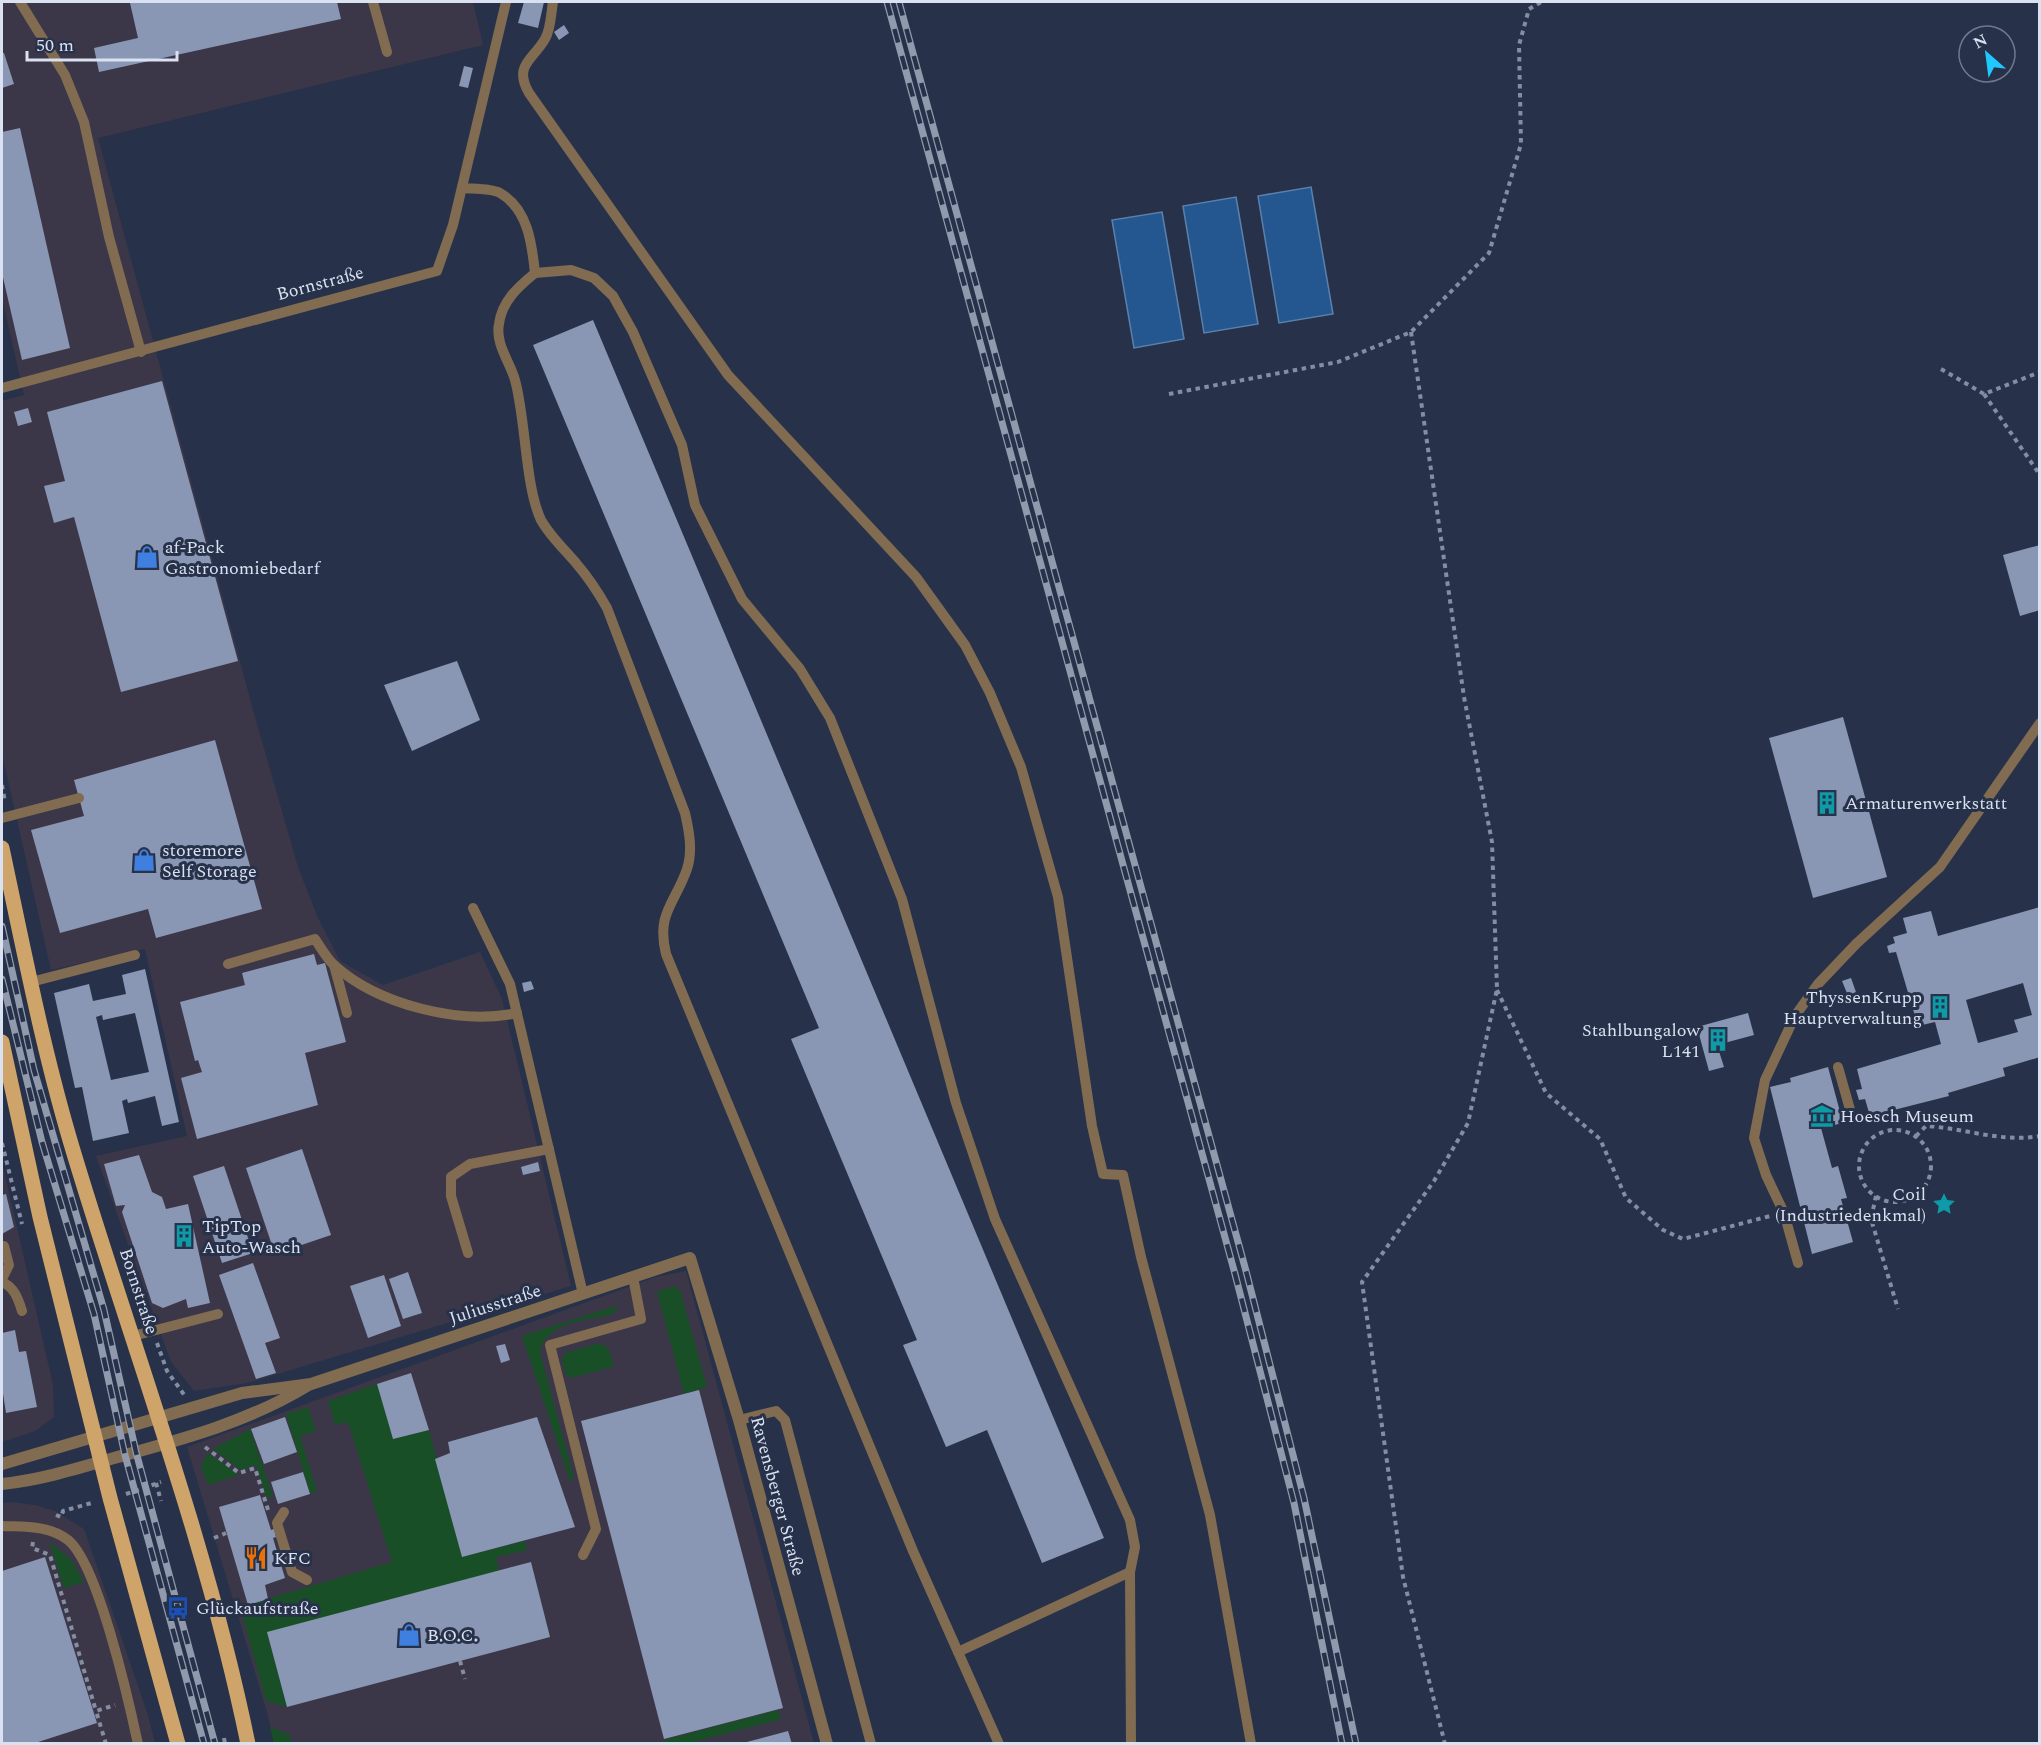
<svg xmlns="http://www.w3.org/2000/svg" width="2041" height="1745" font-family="Spectral,serif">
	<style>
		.commercial { fill: #3b3748 }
		.green { fill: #194f27 }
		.water { fill: #24578f; stroke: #5b80ac; stroke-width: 1.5 }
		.building { fill: #8997b4; fill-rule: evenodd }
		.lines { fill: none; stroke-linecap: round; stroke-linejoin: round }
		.path { stroke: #848da1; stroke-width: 4; stroke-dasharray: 4.5 4.5; stroke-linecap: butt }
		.service { stroke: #816c51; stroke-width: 10 }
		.minor { stroke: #816c51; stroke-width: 12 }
		.primary { stroke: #cfa46a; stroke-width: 15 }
		.rail-casing { stroke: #919aad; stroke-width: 7 }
		.rail { stroke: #27324a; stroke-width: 4.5; stroke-dasharray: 14; stroke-linecap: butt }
		.labels { text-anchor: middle; stroke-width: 6; stroke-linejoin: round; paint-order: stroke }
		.street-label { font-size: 18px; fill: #dae1f1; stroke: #27324a }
		.poi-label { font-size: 18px; fill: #dae1f1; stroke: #27324a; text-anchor: start }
	</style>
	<rect width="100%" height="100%" fill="#27324a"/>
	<g class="commercial">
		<path d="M 2,2 L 473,2 L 483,45 L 98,138 L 255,717 L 298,867 L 318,918 L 340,961 L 383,985 L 480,952 L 502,999 L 571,1286 L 247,1383 L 194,1391 L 171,1362 L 96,1156 L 187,1136 L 145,949 L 51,970 L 2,754 L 2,401 L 24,395 L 2,298 Z"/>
		<path d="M 2,1162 L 53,1385 L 54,1417 L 35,1431 L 2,1442 Z"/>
		<path d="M 686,1271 L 814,1743 L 274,1743 L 267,1712 L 187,1447 L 656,1277 Z"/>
		<path d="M 11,1502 L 35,1505 L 55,1511 L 84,1529 L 147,1712 L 155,1743 L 2,1743 L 2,1503 Z"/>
	</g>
	<g class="green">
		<path d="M 674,1286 L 680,1290 L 707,1387 L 684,1394 L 657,1292 Z"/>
		<path d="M 619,1305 L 613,1314 C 588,1320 545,1322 540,1352 L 574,1478 L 570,1481 L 522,1336 Z"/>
		<path d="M 599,1343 L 608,1348 L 614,1366 L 572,1378 L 566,1375 L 562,1361 L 565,1353 Z"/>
		<path d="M 377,1384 L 393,1439 L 429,1430 L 462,1557 L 525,1541 L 527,1550 L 496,1557 L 499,1571 L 267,1633 L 287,1707 L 266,1701 L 240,1607 L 392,1562 L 348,1422 L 335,1425 L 328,1401 Z"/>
		<path d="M 308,1407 L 316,1431 L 300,1436 L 317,1491 L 310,1493 L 286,1414 Z"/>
		<path d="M 250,1429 L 273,1496 L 267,1498 L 256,1465 L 241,1470 L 213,1449 Z"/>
		<path d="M 208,1453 L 239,1475 L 208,1485 L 201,1466 Z"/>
		<path d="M 49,1542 L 71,1559 L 84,1582 L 64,1588 Z"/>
		<path d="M 778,1710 L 781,1719 L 690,1743 L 665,1743 L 664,1740 Z"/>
		<path d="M 270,1727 L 290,1735 L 292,1743 L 274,1743 Z"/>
	</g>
	<g class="water">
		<path d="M 1311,187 L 1333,314 L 1279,323 L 1258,196 Z"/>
		<path d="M 1236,197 L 1258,324 L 1204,333 L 1183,206 Z"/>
		<path d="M 1162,212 L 1184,339 L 1134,348 L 1112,220 Z"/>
	</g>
	<g class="building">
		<path d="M 137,2 L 337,2 L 341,19 L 99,72 L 94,48 L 138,38 L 130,3 Z"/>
		<path d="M 524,2 L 544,2 L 538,28 L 518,23 Z"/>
		<path d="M 564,25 L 569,33 L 559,40 L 554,32 Z"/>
		<path d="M 2,53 L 4,53 L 14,84 L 2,88 Z"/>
		<path d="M 464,66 L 473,68 L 468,88 L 459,86 Z"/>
		<path d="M 20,128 L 70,348 L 22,360 L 2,273 L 2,132 Z"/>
		<path d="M 593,320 L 1104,1538 L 1042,1563 L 987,1430 L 946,1447 L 903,1345 L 917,1340 L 791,1039 L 819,1028 L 533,345 Z"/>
		<path d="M 162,381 L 238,661 L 121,692 L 74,517 L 54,523 L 44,486 L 65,481 L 47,412 Z"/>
		<path d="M 28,408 L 32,422 L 18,426 L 14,412 Z"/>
		<path d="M 2040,545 L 2040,610 L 2020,616 L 2003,555 Z"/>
		<path d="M 457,661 L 480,720 L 412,751 L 384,685 Z"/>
		<path d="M 1843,717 L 1887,877 L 1813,898 L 1769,738 Z"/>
		<path d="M 215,740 L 262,909 L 156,938 L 148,909 L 60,933 L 31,830 L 84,816 L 74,780 Z"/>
		<path d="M 2040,907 L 2040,1057 L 2003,1068 L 2005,1076 L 1948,1093 L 1949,1096 L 1870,1116 L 1865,1099 L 1859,1100 L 1856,1090 L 1862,1089 L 1857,1069 L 1941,1044 L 1935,1022 L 1918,1026 L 1896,952 L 1889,953 L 1887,946 L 1895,943 L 1893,937 L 1907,933 L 1903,918 L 1931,911 L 1938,936 ZM 2023,983 L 2032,1015 L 2014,1020 L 2018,1032 L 1978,1043 L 1966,1000 Z"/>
		<path d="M 314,954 L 317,965 L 325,963 L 346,1042 L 305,1053 L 318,1105 L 197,1139 L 181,1078 L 202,1072 L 198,1060 L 195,1061 L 180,1002 L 245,985 L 242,973 Z"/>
		<path d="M 145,969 L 179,1122 L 162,1126 L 155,1096 L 128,1103 L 127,1099 L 122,1101 L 129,1133 L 93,1141 L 82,1087 L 75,1088 L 54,993 L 89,984 L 93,1001 L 126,994 L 122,975 ZM 135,1013 L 149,1072 L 111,1080 L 96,1017 L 102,1015 L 103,1020 Z"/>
		<path d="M 1851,978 L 1857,995 L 1849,998 L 1842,981 Z"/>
		<path d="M 531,981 L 534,989 L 524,992 L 522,983 Z"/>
		<path d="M 1748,1013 L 1754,1035 L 1717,1045 L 1724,1067 L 1709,1071 L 1697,1027 Z"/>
		<path d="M 1828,1067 L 1843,1123 L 1821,1128 L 1832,1168 L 1838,1166 L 1847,1198 L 1841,1199 L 1853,1242 L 1812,1254 L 1770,1087 L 1791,1082 L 1790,1078 Z"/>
		<path d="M 302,1149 L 331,1235 L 275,1254 L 246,1168 Z"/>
		<path d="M 139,1155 L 152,1192 L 162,1197 L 166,1209 L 188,1204 L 210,1303 L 188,1308 L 186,1299 L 163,1308 L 152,1303 L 122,1212 L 125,1205 L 116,1206 L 104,1164 Z"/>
		<path d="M 538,1162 L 540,1171 L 523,1175 L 521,1167 Z"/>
		<path d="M 224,1166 L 253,1253 L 222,1263 L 193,1176 Z"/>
		<path d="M 6,1194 L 14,1227 L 2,1234 L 2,1195 Z"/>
		<path d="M 253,1263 L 280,1338 L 265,1343 L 276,1373 L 256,1379 L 219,1275 Z"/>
		<path d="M 408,1272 L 422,1313 L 403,1319 L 389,1279 Z"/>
		<path d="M 384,1275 L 401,1326 L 368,1338 L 350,1286 Z"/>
		<path d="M 15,1330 L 19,1352 L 26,1351 L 37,1407 L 6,1413 L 2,1387 L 2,1333 Z"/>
		<path d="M 505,1344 L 510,1360 L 501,1363 L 496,1346 Z"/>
		<path d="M 411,1373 L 429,1430 L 393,1439 L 377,1384 Z"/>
		<path d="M 699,1390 L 783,1708 L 664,1739 L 581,1421 Z"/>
		<path d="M 285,1417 L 297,1452 L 264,1464 L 251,1429 Z"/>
		<path d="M 537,1417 L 575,1527 L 462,1557 L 435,1459 L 450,1453 L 448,1442 Z"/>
		<path d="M 303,1472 L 310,1494 L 278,1504 L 271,1482 Z"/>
		<path d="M 260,1495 L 271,1530 L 274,1529 L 276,1537 L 273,1538 L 285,1578 L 265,1585 L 268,1599 L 248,1605 L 219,1507 Z"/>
		<path d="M 45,1557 L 97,1723 L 32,1744 L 2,1744 L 2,1571 Z"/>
		<path d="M 531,1562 L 550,1637 L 287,1707 L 267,1632 Z"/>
		<path d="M 788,1731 L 792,1744 L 743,1744 L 743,1743 Z"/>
	</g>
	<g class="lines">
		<g class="path">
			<path d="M 1411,332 L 1464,697 L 1492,842 L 1497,989 L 1468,1123 L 1434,1181 L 1362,1282 L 1403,1577 L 1445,1744"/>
			<path d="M 1941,369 L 1984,394 L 2040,372"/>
			<path d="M 1169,394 L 1338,362 L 1411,332 L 1489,253 L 1521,144 L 1519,45 L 1529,9 L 1541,2"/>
			<path d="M 1984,394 L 2040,475"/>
			<path d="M 2,785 L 5,802"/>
			<path d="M 1497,990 L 1546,1093 L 1600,1139 L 1626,1198 L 1663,1230 L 1683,1239 L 1770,1216"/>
			<circle cx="1895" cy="1166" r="36"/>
			<path d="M 1916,1136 L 1926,1126 C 1964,1128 2002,1143 2040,1136"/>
			<path d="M 2,1143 L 22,1224"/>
			<path d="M 1876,1196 L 1871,1219 L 1898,1309"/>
			<path d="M 132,1272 L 149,1319"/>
			<path d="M 157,1343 L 167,1371 L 185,1396"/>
			<path d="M 205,1447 L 239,1473 L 255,1468 L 268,1510"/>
			<path d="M 156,1483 L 161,1501"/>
			<path d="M 126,1494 L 161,1482"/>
			<path d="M 56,1515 L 61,1517 L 63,1511 L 95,1502"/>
			<path d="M 214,1538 L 226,1533"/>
			<path d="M 33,1542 L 32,1548 L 50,1555 L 96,1711"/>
			<path d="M 460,1661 L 465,1679"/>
			<path d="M 224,1738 L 225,1744"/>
			<path d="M 106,1744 L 96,1711 L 115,1705"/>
		</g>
		<g class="service">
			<path d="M 20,2 L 65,75 L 84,122 L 109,237 L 141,352"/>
			<path d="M 373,2 L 387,52"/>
			<path d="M 553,2 C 551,13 551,29 545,39 C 533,60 513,65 529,93 L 728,375 L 916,577 L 965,645 L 990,693 L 1021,767 L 1058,897 L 1092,1126 L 1103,1174 L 1123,1175 L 1141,1257 L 1210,1515 L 1251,1744"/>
			<path d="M 462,188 C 473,189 491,188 500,193 C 528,209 532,244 535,273 C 518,287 502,301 499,324 C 495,344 510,362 515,380 C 526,420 525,486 541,520 C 550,536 564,549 576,563 C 588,577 598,592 607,608 L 685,813 C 689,830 693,851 687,869 C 675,904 656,913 666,954 L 913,1551 L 999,1744"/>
			<path d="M 535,273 L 571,270 L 594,278 L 613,296 L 633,332 L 682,445 L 695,505 L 742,599 L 800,669 L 830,718 L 902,899 L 956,1103 L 995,1219 L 1130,1520 L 1135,1547 L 1130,1572 L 1131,1744"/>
			<path d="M 2,388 L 437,271 L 453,225 L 506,2"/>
			<path d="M 2,818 L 79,798"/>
			<path d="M 473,908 L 510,984 L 583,1294"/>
			<path d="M 228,964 L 315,939 C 321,948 327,959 334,965 C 378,1005 460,1025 517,1013"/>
			<path d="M 334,965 L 347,1013"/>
			<path d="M 31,982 L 135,955"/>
			<path d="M 1838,1067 L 1853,1120"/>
			<path d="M 468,1253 L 451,1196 L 451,1177 L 470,1164 L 549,1149"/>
			<path d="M 1798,1263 L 1784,1213 L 1766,1175 L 1754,1138 L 1765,1080 L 1795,1016 L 1818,984 L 1856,944 L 1940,867 L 2040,723"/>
			<path d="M 2,1279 L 9,1265 L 4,1246"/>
			<path d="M 2,1282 C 14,1287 18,1298 22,1311"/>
			<path d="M 133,1336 L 218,1314"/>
			<path d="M 739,1420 L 776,1411 L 785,1420 L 871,1744"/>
			<path d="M 284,1512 L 277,1523 L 292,1572 L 307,1580"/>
			<path d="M 2,1526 C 24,1527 49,1525 68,1540 C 98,1564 129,1702 138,1744"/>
			<path d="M 583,1555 L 596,1529 L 550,1345 L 641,1319 L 633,1277"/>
			<path d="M 958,1652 L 1130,1572"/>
		</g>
		<g class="minor">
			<path d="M 2,1464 L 242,1393 L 311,1384 L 690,1258 L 739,1420 L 827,1744"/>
			<path d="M 2,1484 C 40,1480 76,1469 114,1458 C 180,1440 248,1422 307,1386"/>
		</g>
		<g class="primary">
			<path d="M 2,848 C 24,951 44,1056 75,1157 C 134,1352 207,1543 248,1744"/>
			<path d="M 2,1042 L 40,1217 L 110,1498 L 178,1744"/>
		</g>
		<g class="rail-casing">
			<g id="rail">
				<path d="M 887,2 L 1235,1274 L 1294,1503 L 1342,1744"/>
				<path d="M 899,2 L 1246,1271 L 1304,1498 L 1356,1744"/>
				<path d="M 2,926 L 34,1070 L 104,1310 L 136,1452 L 215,1744"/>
				<path d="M 2,979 L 42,1142 L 94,1314 L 125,1455 L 204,1744"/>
			</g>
		</g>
		<use href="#rail" class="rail"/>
	</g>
	<defs>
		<g id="shop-bare" transform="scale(1.8)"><path d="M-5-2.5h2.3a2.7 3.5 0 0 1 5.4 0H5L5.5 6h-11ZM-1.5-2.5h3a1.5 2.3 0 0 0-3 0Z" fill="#3f7fe0" stroke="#27324a" stroke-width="2.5" paint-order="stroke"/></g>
		<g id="building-bare" transform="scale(1.8)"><path d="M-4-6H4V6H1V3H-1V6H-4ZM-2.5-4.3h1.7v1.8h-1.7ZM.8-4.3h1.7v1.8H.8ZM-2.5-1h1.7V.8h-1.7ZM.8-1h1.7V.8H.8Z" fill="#0f9aa8" stroke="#27324a" stroke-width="2.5" paint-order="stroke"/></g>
		<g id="museum-bare" transform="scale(1.8)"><path d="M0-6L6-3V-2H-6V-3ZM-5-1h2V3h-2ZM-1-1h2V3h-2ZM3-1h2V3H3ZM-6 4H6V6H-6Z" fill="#0f9aa8" stroke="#27324a" stroke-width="2.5" paint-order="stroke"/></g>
		<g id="sight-bare" transform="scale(1.8)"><path d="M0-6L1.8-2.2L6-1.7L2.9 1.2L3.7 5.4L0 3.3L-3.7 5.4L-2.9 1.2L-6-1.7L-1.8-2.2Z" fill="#0f9aa8" stroke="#27324a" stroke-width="2.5" paint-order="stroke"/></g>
		<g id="restaurant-bare" transform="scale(1.8)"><path d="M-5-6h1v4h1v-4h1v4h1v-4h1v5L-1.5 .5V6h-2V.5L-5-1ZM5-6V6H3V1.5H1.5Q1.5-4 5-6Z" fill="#e8710a" stroke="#27324a" stroke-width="2.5" paint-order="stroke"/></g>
		<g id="bus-bare" transform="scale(1.8)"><path d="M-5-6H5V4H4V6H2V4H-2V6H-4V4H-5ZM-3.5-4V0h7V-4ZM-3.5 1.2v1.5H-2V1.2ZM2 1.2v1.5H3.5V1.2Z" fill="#1a4fb4" stroke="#27324a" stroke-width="2.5" paint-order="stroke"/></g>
	</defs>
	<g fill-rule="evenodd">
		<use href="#shop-bare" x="147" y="557"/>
		<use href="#building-bare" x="1827" y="803"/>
		<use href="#shop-bare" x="144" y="860"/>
		<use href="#building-bare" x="1940" y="1007"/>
		<use href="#building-bare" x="1718" y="1040"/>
		<use href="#museum-bare" x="1822" y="1116"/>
		<use href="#sight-bare" x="1944" y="1204"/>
		<use href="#building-bare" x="184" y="1236"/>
		<use href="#restaurant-bare" x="256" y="1558"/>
		<use href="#bus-bare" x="178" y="1608"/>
		<use href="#shop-bare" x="409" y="1635"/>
	</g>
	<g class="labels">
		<g class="street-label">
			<text transform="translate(320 283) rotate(-15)" y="6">Bornstraße</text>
			<text transform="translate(139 1291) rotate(72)" y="6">Bornstraße</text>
			<text transform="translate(495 1304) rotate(-18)" y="6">Juliusstraße</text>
			<text transform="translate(778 1496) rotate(75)" y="6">Ravensberger Straße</text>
		</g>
		<g class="poi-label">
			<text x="165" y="553">af-Pack<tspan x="165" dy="21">Gastronomiebedarf</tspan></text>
			<text x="1845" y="809">Armaturenwerkstatt</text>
			<text x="162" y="856">storemore<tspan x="162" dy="21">Self Storage</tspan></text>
			<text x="1922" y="1003" text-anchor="end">ThyssenKrupp<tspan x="1922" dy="21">Hauptverwaltung</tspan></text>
			<text x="1700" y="1036" text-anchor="end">Stahlbungalow<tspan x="1700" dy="21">L141</tspan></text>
			<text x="1840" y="1122">Hoesch Museum</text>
			<text x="1926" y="1200" text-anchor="end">Coil<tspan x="1926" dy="21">(Industriedenkmal)</tspan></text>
			<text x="202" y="1232">TipTop<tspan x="202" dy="21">Auto-Wasch</tspan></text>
			<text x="274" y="1564">KFC</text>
			<text x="196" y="1614">Glückaufstraße</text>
			<text x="427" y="1641">B.O.C.</text>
		</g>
	</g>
	<rect width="2041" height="1745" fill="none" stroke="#dae1f1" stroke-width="6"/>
	<g transform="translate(1987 54) rotate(332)"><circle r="28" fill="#27324a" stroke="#6f788d" stroke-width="1.5"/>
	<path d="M0-4.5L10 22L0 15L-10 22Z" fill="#1fc9fd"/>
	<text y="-9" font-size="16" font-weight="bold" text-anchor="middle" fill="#dae1f1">N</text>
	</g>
	<path d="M27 51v9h150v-9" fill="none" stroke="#dae1f1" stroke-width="3"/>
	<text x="36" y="51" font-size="18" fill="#dae1f1" stroke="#27324a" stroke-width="4.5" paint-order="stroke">50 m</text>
</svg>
